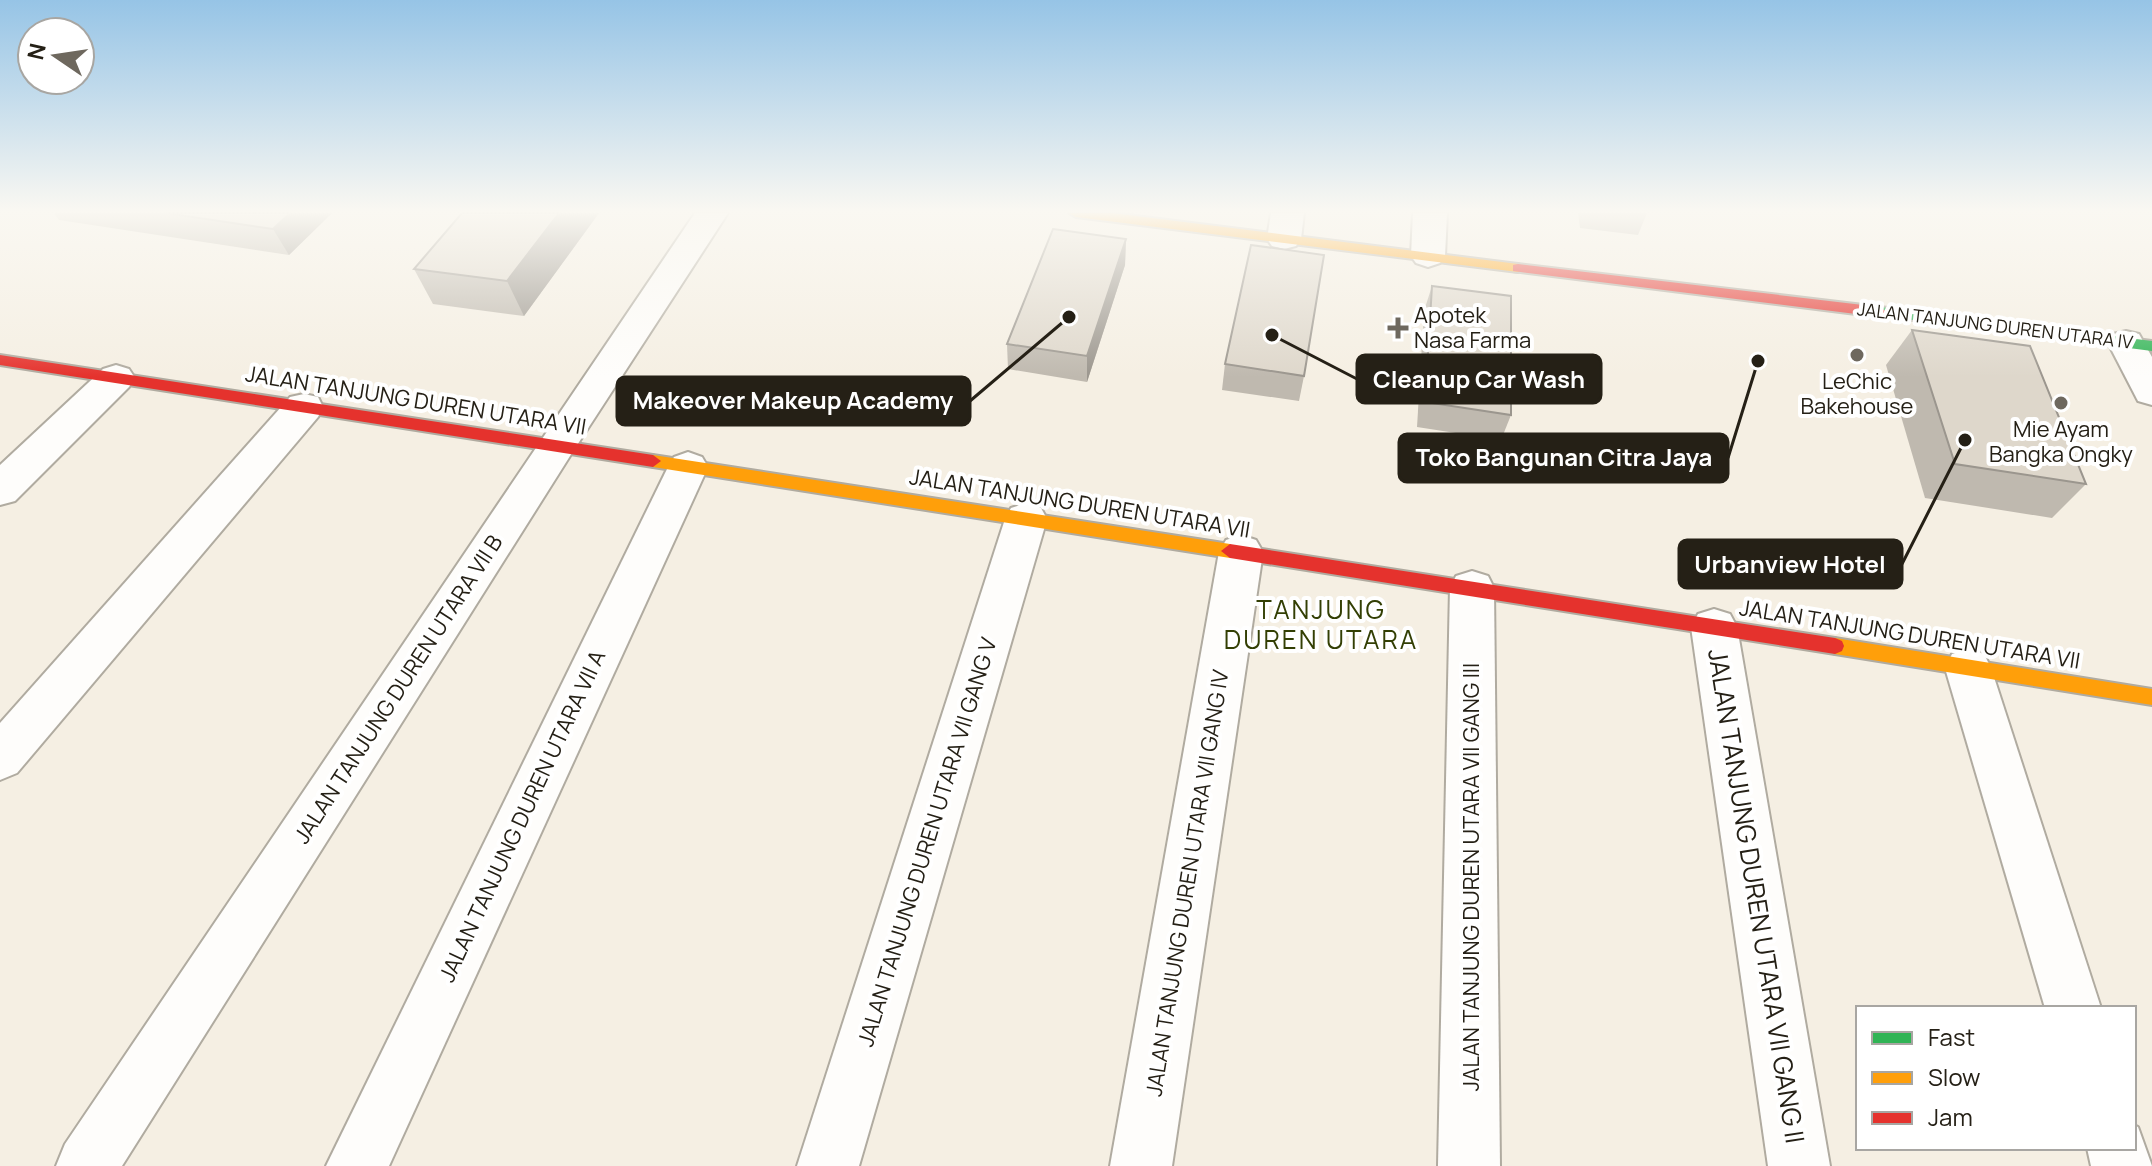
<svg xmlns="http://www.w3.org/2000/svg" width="2152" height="1166" font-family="Manrope,sans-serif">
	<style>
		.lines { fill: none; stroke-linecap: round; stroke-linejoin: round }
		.street-casing { stroke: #b0aba0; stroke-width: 4 }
		.fast-casing { stroke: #b0aba0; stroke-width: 4 }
		.slow-casing { stroke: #b0aba0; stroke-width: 4 }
		.jam-casing { stroke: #b0aba0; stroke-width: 4 }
		.street { fill: #fefdfb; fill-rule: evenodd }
		.fast { fill: #30b455; fill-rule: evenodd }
		.slow { fill: #ff9f0a; fill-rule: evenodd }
		.jam { fill: #e5322d; fill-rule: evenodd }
		.wall { fill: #bfb9af }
		.shaded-wall { fill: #9b968e }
		.building { fill: #ded7cb; stroke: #9b968e; stroke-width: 2 }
		.poi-dot { fill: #6e685e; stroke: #fff; stroke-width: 3 }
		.labels { text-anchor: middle; stroke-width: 8; stroke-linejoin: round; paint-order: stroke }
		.far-street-label { font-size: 18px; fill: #252016; stroke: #fff }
		.poi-label { font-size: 22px; fill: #252016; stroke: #fff }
		.street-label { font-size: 22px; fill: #252016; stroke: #fff }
		.quarter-label { font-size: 26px; letter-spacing: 2px; fill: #333f04; stroke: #fff }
		.near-street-label { font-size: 26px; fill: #252016; stroke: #fff }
		.leader { fill: none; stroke: #252016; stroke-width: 3 }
		.callout-dot { fill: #252016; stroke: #fff; stroke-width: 3 }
		.callout { fill: #252016; stroke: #252016; stroke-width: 3 }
		.callout-label { font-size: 24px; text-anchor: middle; font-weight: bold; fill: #fff }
	</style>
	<rect width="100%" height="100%" fill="#f5efe3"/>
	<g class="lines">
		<g class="street-casing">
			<g id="street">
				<path d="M 695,213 L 728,213 L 570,456 L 122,1166 L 56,1166 L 65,1144 Z"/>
				<path d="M 1271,213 L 1304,213 L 1301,239 L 1296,246 L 1284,249 L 1272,246 L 1267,239 Z"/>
				<path d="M 1413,213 L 1447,213 L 1445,256 L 1440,263 L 1428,267 L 1416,263 L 1411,256 Z"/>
				<path d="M 2126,331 L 2139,334 L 2152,357 L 2152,405 L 2138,401 L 2108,343 L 2113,334 Z"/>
				<path d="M 116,365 L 129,369 L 135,378 L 129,387 L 15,501 L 0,505 L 0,465 L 103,369 Z"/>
				<path d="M 304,394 L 318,397 L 323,407 L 318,417 L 17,773 L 0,780 L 0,723 L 290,397 Z"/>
				<path d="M 688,452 L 702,457 L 708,467 L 389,1166 L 326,1166 L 668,467 L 674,457 Z"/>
				<path d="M 1026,503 L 1041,508 L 1047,519 L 859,1166 L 797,1166 L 1005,519 L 1011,508 Z"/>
				<path d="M 1241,535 L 1256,540 L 1263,552 L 1172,1166 L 1110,1166 L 1219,552 L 1226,540 Z"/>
				<path d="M 1472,571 L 1488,576 L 1494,588 L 1500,1166 L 1438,1166 L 1450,588 L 1456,576 Z"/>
				<path d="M 1714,609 L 1730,614 L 1737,627 L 1830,1166 L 1768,1166 L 1691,627 L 1698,614 Z"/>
				<path d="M 1968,649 L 1984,654 L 1991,668 L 2101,1008 L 2045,1008 L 1945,668 L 1952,654 Z"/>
				<path d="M 2134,1125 L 2138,1127 L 2152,1166 L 2091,1166 L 2087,1148 L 2134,1148 Z"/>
			</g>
		</g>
		<g class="fast-casing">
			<path id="fast" d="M 1880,307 L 2152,341 L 2152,351 L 1875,315 L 1875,309 Z"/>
		</g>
		<g class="slow-casing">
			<g id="slow">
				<path d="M 1069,213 L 1112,213 L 1518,264 L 1525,268 L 1518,272 L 1076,217 Z"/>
				<path d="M 653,455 L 1230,544 L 1239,551 L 1230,558 L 653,467 L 645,461 Z"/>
				<path d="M 1835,638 L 2152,689 L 2152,705 L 1835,654 L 1828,651 L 1826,646 L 1828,641 Z"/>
			</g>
		</g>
		<g class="jam-casing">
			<g id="jam">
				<path d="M 1518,264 L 1880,307 L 1887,312 L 1880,317 L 1513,271 L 1513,265 Z"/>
				<path d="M 0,355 L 653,455 L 661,461 L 653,467 L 0,365 Z"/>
				<path d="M 1230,544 L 1835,638 L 1842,641 L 1844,646 L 1842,651 L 1835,654 L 1230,558 L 1221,551 Z"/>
			</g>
		</g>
		<use href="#street" class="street"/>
		<use href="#fast" class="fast"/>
		<use href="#slow" class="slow"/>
		<use href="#jam" class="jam"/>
	</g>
	<g class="wall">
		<path d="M 54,213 L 332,213 L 289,255 L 59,220 Z"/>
		<path d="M 599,213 L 524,316 L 433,304 L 414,269 Z"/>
		<path d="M 1578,213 L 1647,213 L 1638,235 L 1580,228 Z"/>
		<path d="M 1126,239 L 1125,265 L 1087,382 L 1008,369 L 1007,344 Z"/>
		<path d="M 1432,286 L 1511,415 L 1501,440 L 1417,427 L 1424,311 Z"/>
		<path d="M 1912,330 L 2086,484 L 2052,518 L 1925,498 L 1886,365 Z"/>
		<path d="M 1225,364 L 1304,376 L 1299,401 L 1222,390 Z"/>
	</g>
	<g class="shaded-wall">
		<path d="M 290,213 L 332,213 L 289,255 L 273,229 Z"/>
		<path d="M 559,213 L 599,213 L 524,316 L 507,281 Z"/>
		<path d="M 1126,239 L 1125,265 L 1087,382 L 1087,356 Z"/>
	</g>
	<g class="building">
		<path d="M 166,213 L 290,213 L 273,229 Z"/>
		<path d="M 462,213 L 559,213 L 507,281 L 414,269 Z"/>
		<path d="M 1053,229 L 1126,239 L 1087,356 L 1007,344 Z"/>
		<path d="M 1251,245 L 1324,255 L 1304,376 L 1225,364 Z"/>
		<path d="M 1432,286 L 1511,296 L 1511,415 L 1425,402 Z"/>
		<path d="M 1912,330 L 2030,346 L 2086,484 L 1955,464 Z"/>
	</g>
	<linearGradient id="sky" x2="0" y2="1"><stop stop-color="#96c4e6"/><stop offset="0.56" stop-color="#faf8f2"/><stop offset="1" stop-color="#faf8f2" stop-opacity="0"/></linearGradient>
	<rect width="2152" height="377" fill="url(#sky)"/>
	<g class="poi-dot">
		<path d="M1394 316h8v8h8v8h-8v8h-8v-8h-8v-8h8z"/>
		<circle cx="1857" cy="355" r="8"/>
		<circle cx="2061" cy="403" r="8"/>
	</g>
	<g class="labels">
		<g class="far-street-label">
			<text transform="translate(1995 326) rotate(7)" y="6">JALAN TANJUNG DUREN UTARA IV</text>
		</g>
		<g class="poi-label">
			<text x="1414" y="323" text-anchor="start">Apotek<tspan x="1414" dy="25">Nasa Farma</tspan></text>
			<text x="1857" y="389">LeChic<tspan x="1857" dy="25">Bakehouse</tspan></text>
			<text x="2061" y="437">Mie Ayam<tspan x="2061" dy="25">Bangka Ongky</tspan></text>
		</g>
		<g class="street-label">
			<text transform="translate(416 400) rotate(9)" y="8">JALAN TANJUNG DUREN UTARA VII</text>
			<text transform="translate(1080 503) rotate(9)" y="8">JALAN TANJUNG DUREN UTARA VII</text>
			<text transform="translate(1910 634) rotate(9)" y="8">JALAN TANJUNG DUREN UTARA VII</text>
			<text transform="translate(398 689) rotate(-57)" y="8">JALAN TANJUNG DUREN UTARA VII B</text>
			<text transform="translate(522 816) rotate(-65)" y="8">JALAN TANJUNG DUREN UTARA VII A</text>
			<text transform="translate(927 842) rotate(-73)" y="8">JALAN TANJUNG DUREN UTARA VII GANG V</text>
			<text transform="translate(1471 877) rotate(-90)" y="8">JALAN TANJUNG DUREN UTARA VII GANG III</text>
			<text transform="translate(1187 883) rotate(-81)" y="8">JALAN TANJUNG DUREN UTARA VII GANG IV</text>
		</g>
		<g class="quarter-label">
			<text x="1321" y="619">TANJUNG<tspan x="1321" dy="30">DUREN UTARA</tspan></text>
		</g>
		<g class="near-street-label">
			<text transform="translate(1756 896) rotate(81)" y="9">JALAN TANJUNG DUREN UTARA VII GANG II</text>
		</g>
	</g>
	<path class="leader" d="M1272 335L1357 379M1069 317L970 401M1758 361L1728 458M1965 440L1902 564"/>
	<g class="callout-dot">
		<circle cx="1272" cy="335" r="8"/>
		<circle cx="1069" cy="317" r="8"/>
		<circle cx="1758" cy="361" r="8"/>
		<circle cx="1965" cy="440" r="8"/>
	</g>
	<g class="callout">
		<rect x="1357" y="355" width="244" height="48" rx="8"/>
		<rect x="617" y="377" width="353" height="48" rx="8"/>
		<rect x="1399" y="434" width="329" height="48" rx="8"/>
		<rect x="1679" y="540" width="223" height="48" rx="8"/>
	</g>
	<g class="callout-label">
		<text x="1479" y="388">Cleanup Car Wash</text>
		<text x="793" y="409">Makeover Makeup Academy</text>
		<text x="1564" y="466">Toko Bangunan Citra Jaya</text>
		<text x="1790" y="573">Urbanview Hotel</text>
	</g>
	<rect x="1856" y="1006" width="280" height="144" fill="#ffffff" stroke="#a8a6a2" stroke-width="2"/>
	<rect x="1872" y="1032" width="40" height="12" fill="#30b455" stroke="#a8a6a2" stroke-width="2"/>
	<text x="1928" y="1046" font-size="24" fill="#252016">Fast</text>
	<rect x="1872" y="1072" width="40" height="12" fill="#ff9f0a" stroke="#a8a6a2" stroke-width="2"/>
	<text x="1928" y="1086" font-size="24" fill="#252016">Slow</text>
	<rect x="1872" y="1112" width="40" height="12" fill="#e5322d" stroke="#a8a6a2" stroke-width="2"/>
	<text x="1928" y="1126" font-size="24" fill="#252016">Jam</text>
	<g transform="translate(56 56) rotate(283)"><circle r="38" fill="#ffffff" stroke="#a8a6a2" stroke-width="2"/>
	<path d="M0-6L14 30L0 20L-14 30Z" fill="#6e685e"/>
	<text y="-12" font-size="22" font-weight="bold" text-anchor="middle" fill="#252016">N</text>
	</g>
</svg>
